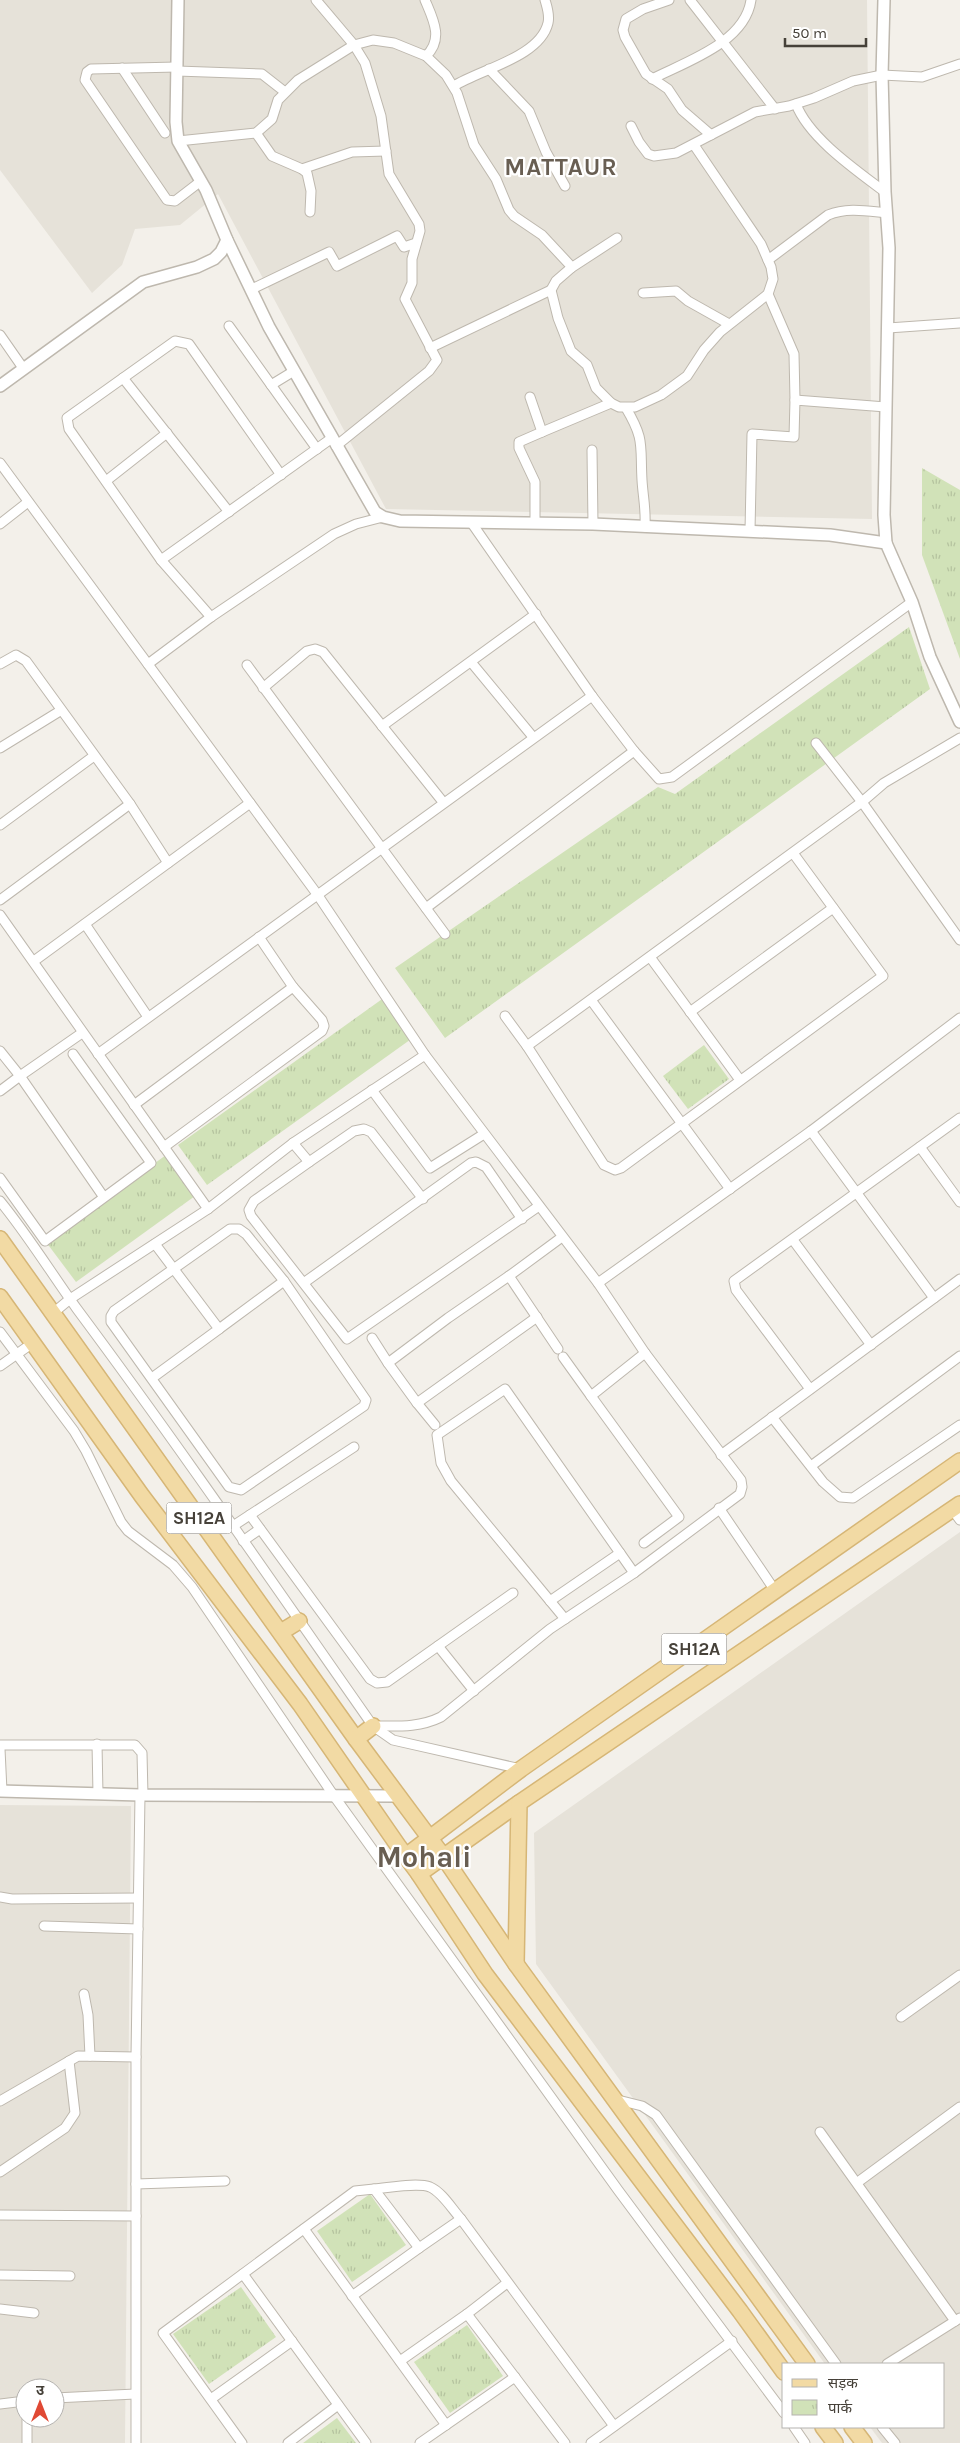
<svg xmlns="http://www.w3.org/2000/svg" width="960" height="2443" font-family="Karla,'Noto Sans Devanagari',sans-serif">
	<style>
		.residential { fill: #e6e2d9; fill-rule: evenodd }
		.park { fill: url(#park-tufts) }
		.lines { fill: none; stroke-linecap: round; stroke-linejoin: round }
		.minor-casing { stroke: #beb8ae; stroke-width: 11 }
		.tertiary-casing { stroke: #beb8ae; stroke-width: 14 }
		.primary-casing { stroke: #d6b676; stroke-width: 18 }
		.minor { stroke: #fff; stroke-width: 9 }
		.tertiary { stroke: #fff; stroke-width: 11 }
		.primary { stroke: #f2daa4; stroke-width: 15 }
		.labels { text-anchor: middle; stroke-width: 4.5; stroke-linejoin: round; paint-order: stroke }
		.shield { fill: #fff; stroke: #7e7a74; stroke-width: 1 }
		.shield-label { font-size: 18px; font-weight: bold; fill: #464139 }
		.district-label { font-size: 24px; font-weight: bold; letter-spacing: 1px; fill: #685e52; stroke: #fff }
		.town-label { font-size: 29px; font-weight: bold; fill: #685e52; stroke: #fff }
	</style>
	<defs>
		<pattern id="park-tufts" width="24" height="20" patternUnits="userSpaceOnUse" patternTransform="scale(1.25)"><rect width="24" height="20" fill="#d1e2b8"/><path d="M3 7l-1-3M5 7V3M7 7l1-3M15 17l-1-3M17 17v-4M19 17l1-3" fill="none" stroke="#b5c39f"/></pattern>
	</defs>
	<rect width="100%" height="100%" fill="#f3f0ea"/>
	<g class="residential">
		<path d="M 0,0 L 867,0 L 872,519 L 386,509 L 218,194 L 180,225 L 135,229 L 122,265 L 92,293 L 0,170 Z"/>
		<path d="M 960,1532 L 960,2443 L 882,2443 L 870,2427 L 944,2427 L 944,2364 L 825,2364 L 536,1964 L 534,1833 Z"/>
		<path d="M 0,1805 L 131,1806 L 125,2443 L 0,2443 ZM 25,2388 L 55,2388 L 55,2418 L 25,2418 Z"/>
	</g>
	<g class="park">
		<path d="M 922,468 L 960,490 L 960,659 L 922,555 Z"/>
		<path d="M 909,627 L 930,689 L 445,1038 L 395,968 L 658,787 L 675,794 Z"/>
		<path d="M 385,997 L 414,1037 L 207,1185 L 178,1145 Z"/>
		<path d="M 704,1045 L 729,1079 L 688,1109 L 663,1076 Z"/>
		<path d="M 166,1155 L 195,1196 L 76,1282 L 46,1242 Z"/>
		<path d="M 370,2194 L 406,2245 L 352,2282 L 317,2231 Z"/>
		<path d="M 241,2287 L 276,2337 L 209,2384 L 173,2334 Z"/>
		<path d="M 467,2325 L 503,2376 L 450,2413 L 414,2362 Z"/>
		<path d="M 337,2418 L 356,2443 L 303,2443 Z"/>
	</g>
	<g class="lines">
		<g class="minor-casing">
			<g id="minor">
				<path d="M 316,0 L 354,45 L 365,63 L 381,116 L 389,174 L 419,224 L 420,231 L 412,259 L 412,283 L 405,299 L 437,360 L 429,371 L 336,446"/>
				<path d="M 425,0 C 433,19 444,39 426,56"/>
				<path d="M 669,0 L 643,9 L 626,19 L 623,30 L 625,37 L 646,74 L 668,89 L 682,110 L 711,135"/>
				<path d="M 690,0 L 775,109"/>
				<path d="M 177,67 L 91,69 L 87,72 L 85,80 L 167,200 L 175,201 L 201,181"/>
				<path d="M 122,68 L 165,133"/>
				<path d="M 489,69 L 529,111 L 546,152 L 565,186"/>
				<path d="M 177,71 L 262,74 L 285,92"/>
				<path d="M 652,79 C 685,62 745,43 751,0"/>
				<path d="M 454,86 C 481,69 540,57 548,23 C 550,15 547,7 545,0"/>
				<path d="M 796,104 C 809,138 856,170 885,192"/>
				<path d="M 631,126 L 639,142 L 648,154 L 654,156 L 676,153 L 755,112 L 789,106 L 814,98 L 853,81 L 882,75 L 922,77 L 960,64"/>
				<path d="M 256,133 L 272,156 L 302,169 L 307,173 L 311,191 L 310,212"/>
				<path d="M 178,141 L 256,133 L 272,119 L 278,100 L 298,80 L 354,45 L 373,40 L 394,43 L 426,56 L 446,75 L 457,93 L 474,145 L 496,179 L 509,210 L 514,216 L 542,235 L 569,264 L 571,268 L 556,281 L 551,290 L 558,318 L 571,351 L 587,365 L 596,388 L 611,403 L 619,407 L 635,407 L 661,395 L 687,376 L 704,350 L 720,332 L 768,294 L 773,279 L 771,267 L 761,244 L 694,145"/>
				<path d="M 302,169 L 352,152 L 386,151"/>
				<path d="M 768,260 L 828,215 C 847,207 867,211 887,213"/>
				<path d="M 571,268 L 617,238"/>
				<path d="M 252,289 L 329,252 L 337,266 L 397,236 L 404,247 L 416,243"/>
				<path d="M 643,293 L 676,291 L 688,301 L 729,324"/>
				<path d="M 768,294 L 794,354 L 795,400"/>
				<path d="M 229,326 L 317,449"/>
				<path d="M 888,328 L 960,323"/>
				<path d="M 0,335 L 23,368"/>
				<path d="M 430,348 L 551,290"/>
				<path d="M 123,378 L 229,512"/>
				<path d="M 271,385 L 294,371"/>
				<path d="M 530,397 L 542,432 L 519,442 L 519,448 L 535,482 L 535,523"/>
				<path d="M 626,408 C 645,440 640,445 642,480 C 643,497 646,508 645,527"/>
				<path d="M 542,432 L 611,403"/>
				<path d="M 592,450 L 593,524"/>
				<path d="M 0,463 L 317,894 L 425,1055 L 598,1283 L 645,1353 L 741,1480 L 742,1487 L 740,1494 L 634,1573 L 550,1629 L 441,1717 C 419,1728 396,1726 373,1726"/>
				<path d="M 106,481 L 167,433"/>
				<path d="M 471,522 L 592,696 L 634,751 L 659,779 L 672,777 L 912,602"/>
				<path d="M 0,524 L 28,502"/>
				<path d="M 750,531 L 752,434 L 794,437 L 795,400 L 886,407"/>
				<path d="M 161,560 L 332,438"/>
				<path d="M 211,617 L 161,560 L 69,429 L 67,418 L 175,341 L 189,344 L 281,475"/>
				<path d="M 471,662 L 533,737"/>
				<path d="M 0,664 L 16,655 L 26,661 L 130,804 L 168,863"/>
				<path d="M 148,664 L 211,617 L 334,534 L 356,524 L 383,517"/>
				<path d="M 247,665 L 445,934"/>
				<path d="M 263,688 L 307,651 L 315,649 L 323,652 L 443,802"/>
				<path d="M 382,726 L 536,614"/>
				<path d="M 816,743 L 862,802 L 960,940"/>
				<path d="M 0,748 L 60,711"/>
				<path d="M 0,825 L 94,756"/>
				<path d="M 0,900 L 130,804"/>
				<path d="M 426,908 L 634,751"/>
				<path d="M 0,915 L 208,1209"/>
				<path d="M 85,924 L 148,1017"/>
				<path d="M 650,957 L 740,1080"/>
				<path d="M 34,961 L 250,803"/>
				<path d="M 591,1000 L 730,1189"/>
				<path d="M 690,1012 L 833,908"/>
				<path d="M 505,1016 L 527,1046 L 604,1165 L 615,1170 L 621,1168 L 883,976 L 793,853"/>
				<path d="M 527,1046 L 862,802 L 884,783 L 960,738"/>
				<path d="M 0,1051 L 20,1076 L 82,1033"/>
				<path d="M 98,1054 L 592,696"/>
				<path d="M 372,1090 L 430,1168 L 484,1134"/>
				<path d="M 0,1091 L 20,1076 L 103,1196"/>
				<path d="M 134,1105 L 293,987"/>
				<path d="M 811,1131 L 934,1298"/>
				<path d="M 293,1143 L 309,1162 L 254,1201 L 249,1210 L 251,1216 L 347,1339 L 539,1206"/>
				<path d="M 164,1147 L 322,1031 L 324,1026 L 322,1020 L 293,987 L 259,937"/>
				<path d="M 920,1147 L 960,1202"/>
				<path d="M 309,1162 L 354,1131 L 364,1129 L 371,1132 L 423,1199"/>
				<path d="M 0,1178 L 45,1241 L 151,1163 L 73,1054"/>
				<path d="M 0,1201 C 28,1235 51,1273 77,1309 C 179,1446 275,1586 373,1726 L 393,1740 L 521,1769"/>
				<path d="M 230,1229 L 239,1229 L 246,1234 L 284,1281 L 366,1400 L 364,1406 L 241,1490 L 229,1487 L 111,1322 L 111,1316 L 114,1311 Z"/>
				<path d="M 793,1240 L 871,1345"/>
				<path d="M 509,1276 L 448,1318 L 388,1363 L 417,1403 L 537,1317"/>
				<path d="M 305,1282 L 471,1163 L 476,1162 L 486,1167 L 522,1219"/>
				<path d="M 598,1283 L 811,1131 L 960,1018"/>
				<path d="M 52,1314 L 70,1299 L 208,1209 L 293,1143 L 425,1055"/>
				<path d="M 219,1329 L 284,1281"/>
				<path d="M 0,1332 L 74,1431 L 86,1451 L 121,1522 L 128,1531 L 173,1565 L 192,1587 L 334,1796 L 618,2190 L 784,2413"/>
				<path d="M 372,1338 L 388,1363"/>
				<path d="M 558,1349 L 509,1276 L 562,1237"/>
				<path d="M 563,1357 L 591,1396"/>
				<path d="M 0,1366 L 34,1342"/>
				<path d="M 152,1378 L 219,1329 L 155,1244"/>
				<path d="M 810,1389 L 736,1290 L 734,1281 L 960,1118"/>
				<path d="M 417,1403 L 435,1425"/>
				<path d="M 772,1417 L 823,1482 L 840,1497 L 853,1498 L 960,1425"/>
				<path d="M 721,1455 L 960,1279"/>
				<path d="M 811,1466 L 960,1356"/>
				<path d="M 719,1508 L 776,1592"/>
				<path d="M 952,1509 L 960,1520"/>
				<path d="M 250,1515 L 370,1679 L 377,1683 L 387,1682 L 513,1593"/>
				<path d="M 233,1526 L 354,1447"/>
				<path d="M 243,1541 L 260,1529"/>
				<path d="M 644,1543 L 679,1517 L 591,1396 L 645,1353"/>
				<path d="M 550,1601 L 620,1553"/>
				<path d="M 565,1619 L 451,1481 L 441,1463 L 437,1435 L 505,1389 L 634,1573"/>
				<path d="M 438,1646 L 474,1691"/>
				<path d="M 97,1744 L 98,1794"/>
				<path d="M 0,1745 L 135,1745 L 142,1753 L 143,1795"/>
				<path d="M 0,1749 L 2,1791"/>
				<path d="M 0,1897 L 12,1899 L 138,1898"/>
				<path d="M 44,1926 L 138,1929"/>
				<path d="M 84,1994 L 88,2015 L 90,2056"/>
				<path d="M 901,2017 L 960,1975"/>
				<path d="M 614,2099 L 642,2106 L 656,2115 L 836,2364"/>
				<path d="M 0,2101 L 78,2056 L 136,2057"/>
				<path d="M 820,2132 L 955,2321"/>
				<path d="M 0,2172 L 65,2128 L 75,2113 L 69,2061"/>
				<path d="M 858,2182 L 960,2107"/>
				<path d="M 136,2184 L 225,2181"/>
				<path d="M 374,2189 C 388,2188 417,2182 430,2187 C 442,2192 452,2209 461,2219 L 614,2426"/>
				<path d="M 0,2215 L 136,2216"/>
				<path d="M 304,2229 L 446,2425"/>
				<path d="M 243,2274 L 366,2443"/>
				<path d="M 0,2275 L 70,2276"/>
				<path d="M 507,2283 L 467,2314 L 565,2443"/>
				<path d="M 352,2296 L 419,2248"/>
				<path d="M 0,2309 L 34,2313"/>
				<path d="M 400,2361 L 467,2314"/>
				<path d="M 887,2364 L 960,2318"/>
				<path d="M 55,2398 L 135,2394"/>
				<path d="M 211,2399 L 292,2341"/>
				<path d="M 0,2404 L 25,2401"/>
				<path d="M 27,2418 L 27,2443"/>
				<path d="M 794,2427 L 805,2443"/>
				<path d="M 882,2427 L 895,2443"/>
				<path d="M 136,2443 L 136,2057 L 140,1795"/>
				<path d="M 242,2443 L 163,2333 L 355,2191 L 374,2189 L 419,2248 L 461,2219"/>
				<path d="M 288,2443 L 338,2405"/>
				<path d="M 420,2443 L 515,2377"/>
				<path d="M 591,2443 L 732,2341"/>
			</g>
		</g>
		<g class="tertiary-casing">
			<g id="tertiary">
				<path d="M 178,0 L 176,122 L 178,141 L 206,190 L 227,240 L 269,327 L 375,512 L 383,517 L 400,521 L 593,524 L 830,535 L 886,543 L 912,602 L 930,657 L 960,722"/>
				<path d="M 884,0 L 882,75 L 885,192 L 889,248 L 884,515 L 886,543"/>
				<path d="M 0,386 L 143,282 L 197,267 L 214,259 L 221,252 L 227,240"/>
				<path d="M 0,1791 L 140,1795 L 398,1796"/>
			</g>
		</g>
		<g class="primary-casing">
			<g id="primary">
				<path d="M 0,1239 L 356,1739 L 443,1856 L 516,1964 L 807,2364"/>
				<path d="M 0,1297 L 142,1496 L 300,1704 L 399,1847 L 419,1874 L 485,1974 L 740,2311 L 784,2372"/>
				<path d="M 281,1632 L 299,1621"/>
				<path d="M 356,1739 L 373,1726"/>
				<path d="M 406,1856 L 521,1769 L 960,1461"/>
				<path d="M 419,1874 L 519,1803 L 960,1504"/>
				<path d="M 516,1964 L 519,1803"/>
				<path d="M 823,2427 L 835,2443"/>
				<path d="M 852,2427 L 864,2443"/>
			</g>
		</g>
		<use href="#minor" class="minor"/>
		<use href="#tertiary" class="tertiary"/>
		<use href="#primary" class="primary"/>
	</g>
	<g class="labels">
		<g class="shield">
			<rect x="166.5" y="1502.5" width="65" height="31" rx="4"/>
			<rect x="661.5" y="1633.5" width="65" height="31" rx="4"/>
		</g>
		<g class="shield-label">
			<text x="199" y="1524">SH12A</text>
			<text x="694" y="1655">SH12A</text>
		</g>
		<g class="district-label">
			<text x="561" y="175">MATTAUR</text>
		</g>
		<g class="town-label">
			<text x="424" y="1867">Mohali</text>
		</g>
	</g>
	<rect x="782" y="2363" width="162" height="65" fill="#ffffff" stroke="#b5b3b0"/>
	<rect x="792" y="2379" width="25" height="8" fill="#f2daa4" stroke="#b5b3b0"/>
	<text x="828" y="2388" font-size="15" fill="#464139">सड़क</text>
	<rect x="792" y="2400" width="25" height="15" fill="url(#park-tufts)" stroke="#b5b3b0"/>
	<text x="828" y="2413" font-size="15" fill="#464139">पार्क</text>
	<g transform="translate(40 2403)"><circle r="24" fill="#ffffff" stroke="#b5b3b0"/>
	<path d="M0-4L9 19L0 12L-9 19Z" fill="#e04934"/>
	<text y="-8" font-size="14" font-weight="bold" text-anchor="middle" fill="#464139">उ</text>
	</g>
	<path d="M785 38v8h81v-8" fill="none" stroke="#464139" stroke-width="2.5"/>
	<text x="792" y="38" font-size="15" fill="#464139" stroke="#ffffff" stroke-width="4" paint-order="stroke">50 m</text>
</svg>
